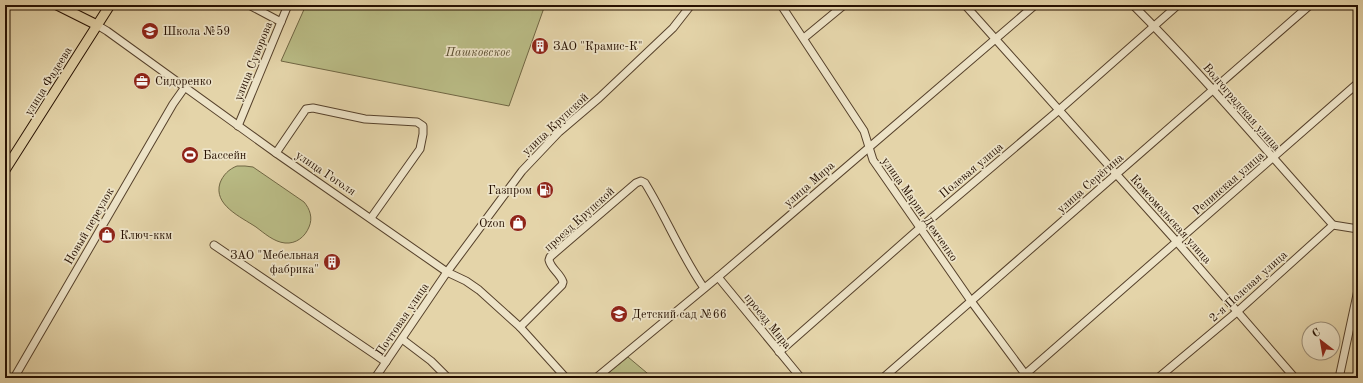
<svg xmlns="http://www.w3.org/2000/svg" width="1363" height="383" font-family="'Old Standard TT',serif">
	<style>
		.green { fill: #b9bb85; stroke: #706643 }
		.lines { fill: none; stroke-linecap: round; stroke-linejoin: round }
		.minor-casing { stroke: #56412b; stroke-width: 9 }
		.major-casing { stroke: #261001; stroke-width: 11 }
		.minor { stroke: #ede3c7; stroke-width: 7 }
		.major { stroke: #e4d4a9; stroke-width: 9 }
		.labels { text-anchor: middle; stroke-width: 3.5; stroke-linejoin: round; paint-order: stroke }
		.poi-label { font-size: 12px; fill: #261001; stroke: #ede3c7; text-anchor: start }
		.park-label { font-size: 12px; font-style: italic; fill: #594c2f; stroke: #ede3c7 }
		.street-label { font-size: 12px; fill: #261001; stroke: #ede3c7 }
	</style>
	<rect width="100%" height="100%" fill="#e4d4a9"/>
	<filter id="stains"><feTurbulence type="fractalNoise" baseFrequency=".005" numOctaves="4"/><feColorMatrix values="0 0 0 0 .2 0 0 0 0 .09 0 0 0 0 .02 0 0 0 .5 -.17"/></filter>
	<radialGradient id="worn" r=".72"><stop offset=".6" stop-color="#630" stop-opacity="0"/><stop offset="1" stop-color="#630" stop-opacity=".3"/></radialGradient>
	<g class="green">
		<path d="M 306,5 L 545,5 L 509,106 L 281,61 Z"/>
		<path d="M 237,166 L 245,166 L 253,167 L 304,202 C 310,209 313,218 309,227 C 305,237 296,244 285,243 C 274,242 264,233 256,227 C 241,217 213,205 220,183 C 223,175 229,169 237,166 Z"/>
		<path d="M 628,357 L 653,378 L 602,378 Z"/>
	</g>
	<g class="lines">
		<g class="minor-casing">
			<g id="minor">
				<path d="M 249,5 L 281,22"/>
				<path d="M 781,5 L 864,131 L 873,160 L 971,301 L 1028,378"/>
				<path d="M 965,5 L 1177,242 L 1294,377"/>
				<path d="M 1133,5 C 1203,75 1267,152 1333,225"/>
				<path d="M 97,25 L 107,31 L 276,153 L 447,272 L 466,281 L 479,290 L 520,327 L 566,378"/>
				<path d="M 804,38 L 844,5"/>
				<path d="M 238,126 L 288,5"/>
				<path d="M 276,153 L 306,109 L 313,108 L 365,119 L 417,122 L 423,126 L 423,134 L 420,149 L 371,218"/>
				<path d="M 214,245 L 386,362"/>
				<path d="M 718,277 L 801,378"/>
				<path d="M 520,327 L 562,285 L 563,282 C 560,273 551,269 549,260 L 550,257 L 636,183 L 641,181 L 645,183 C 666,217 681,255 704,288"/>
				<path d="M 402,339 L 431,361 L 448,378"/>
				<path d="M 779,352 L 920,228 L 1059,110 L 1178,5"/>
				<path d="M 14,378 L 173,104 L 185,87"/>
				<path d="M 375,378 L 447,272 L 522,171 L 559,132 L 599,98 L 673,28 L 691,5"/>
				<path d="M 596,378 L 718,277 L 1035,5"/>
				<path d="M 883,378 L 1310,5"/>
				<path d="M 1021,378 L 1358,83"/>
				<path d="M 1158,378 L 1238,311 L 1333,225 L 1358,229"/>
				<path d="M 1339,378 L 1358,290"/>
			</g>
		</g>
		<g class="major-casing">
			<g id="major">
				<path d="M 57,5 L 97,25"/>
				<path d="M 5,170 L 110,5"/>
			</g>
		</g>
		<use href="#minor" class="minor"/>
		<use href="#major" class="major"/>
	</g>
	<defs>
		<g id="school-disc" transform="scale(0.9)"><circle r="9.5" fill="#8f2418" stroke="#ede3c7"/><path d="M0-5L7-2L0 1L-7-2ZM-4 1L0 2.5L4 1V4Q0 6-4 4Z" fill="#fff"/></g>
		<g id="building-disc" transform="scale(0.9)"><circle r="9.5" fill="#8f2418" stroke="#ede3c7"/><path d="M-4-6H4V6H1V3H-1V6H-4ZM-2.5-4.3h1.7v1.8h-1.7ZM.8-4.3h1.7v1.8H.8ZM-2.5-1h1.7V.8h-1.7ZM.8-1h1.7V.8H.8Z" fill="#fff"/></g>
		<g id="office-disc" transform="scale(0.9)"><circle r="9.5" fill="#8f2418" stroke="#ede3c7"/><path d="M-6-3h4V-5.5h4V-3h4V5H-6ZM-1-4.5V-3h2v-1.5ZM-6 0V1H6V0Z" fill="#fff"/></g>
		<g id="stadium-disc" transform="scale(0.9)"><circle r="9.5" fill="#8f2418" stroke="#ede3c7"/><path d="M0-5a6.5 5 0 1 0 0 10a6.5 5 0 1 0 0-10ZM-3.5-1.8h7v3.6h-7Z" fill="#fff"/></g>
		<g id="fuel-disc" transform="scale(0.9)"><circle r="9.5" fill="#8f2418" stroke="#ede3c7"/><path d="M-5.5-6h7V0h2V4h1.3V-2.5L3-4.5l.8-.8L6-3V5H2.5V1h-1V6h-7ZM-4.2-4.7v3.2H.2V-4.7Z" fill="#fff"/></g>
		<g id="shop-disc" transform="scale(0.9)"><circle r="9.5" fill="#8f2418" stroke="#ede3c7"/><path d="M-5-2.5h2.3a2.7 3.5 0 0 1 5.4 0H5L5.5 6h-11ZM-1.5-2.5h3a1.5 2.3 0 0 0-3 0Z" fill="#fff"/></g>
	</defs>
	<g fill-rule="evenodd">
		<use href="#school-disc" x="150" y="31"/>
		<use href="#building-disc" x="540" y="46"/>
		<use href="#office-disc" x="142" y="81"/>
		<use href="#stadium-disc" x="190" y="155"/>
		<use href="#fuel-disc" x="545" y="190"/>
		<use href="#shop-disc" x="518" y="223"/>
		<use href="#shop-disc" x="107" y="235"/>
		<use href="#building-disc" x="332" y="262"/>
		<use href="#school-disc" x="619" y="314"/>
	</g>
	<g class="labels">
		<g class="poi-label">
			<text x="163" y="35">Школа №59</text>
			<text x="553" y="50">ЗАО "Крамис-К"</text>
			<text x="155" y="85">Сидоренко</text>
			<text x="203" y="159">Бассейн</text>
			<text x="532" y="194" text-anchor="end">Газпром</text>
			<text x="505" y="227" text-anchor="end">Ozon</text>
			<text x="120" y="239">Ключ-ккм</text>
			<text x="319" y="259" text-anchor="end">ЗАО "Мебельная<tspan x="319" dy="14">фабрика"</tspan></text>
			<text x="632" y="318">Детский сад №66</text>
		</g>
		<g class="park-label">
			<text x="478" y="56">Пашковское</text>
		</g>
		<g class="street-label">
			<text transform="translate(253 61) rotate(-68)" y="4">улица Суворова</text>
			<text transform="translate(48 81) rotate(-58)" y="4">улица Фадеева</text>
			<text transform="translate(1242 107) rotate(49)" y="4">Волгоградская улица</text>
			<text transform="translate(555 124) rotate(-43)" y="4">улица Крупской</text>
			<text transform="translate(971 170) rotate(-40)" y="4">Полевая улица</text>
			<text transform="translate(326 173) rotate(34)" y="4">улица Гоголя</text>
			<text transform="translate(1090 183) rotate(-41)" y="4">улица Серёгина</text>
			<text transform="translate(1228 183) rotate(-41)" y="4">Репинская улица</text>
			<text transform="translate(809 184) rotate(-41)" y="4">улица Мира</text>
			<text transform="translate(920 209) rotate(55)" y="4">улица Марии Демченко</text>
			<text transform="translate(579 219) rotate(-42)" y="4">проезд Крупской</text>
			<text transform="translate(1171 219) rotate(48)" y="4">Комсомольская улица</text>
			<text transform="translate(89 226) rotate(-60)" y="4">Новый переулок</text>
			<text transform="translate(1248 286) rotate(-42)" y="4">2-я Полевая улица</text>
			<text transform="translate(402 319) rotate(-56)" y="4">Почтовая улица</text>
			<text transform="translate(768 321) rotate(51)" y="4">проезд Мира</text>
		</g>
	</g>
	<rect width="1363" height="383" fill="none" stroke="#e4d4a9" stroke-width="20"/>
	<rect x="6" y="6" width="1351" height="371" fill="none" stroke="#261001" stroke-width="2"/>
	<rect x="10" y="10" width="1343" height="363" fill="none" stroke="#261001"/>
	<g transform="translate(1321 341) rotate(329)"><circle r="19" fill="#ede3c7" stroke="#9d8f78"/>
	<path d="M0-3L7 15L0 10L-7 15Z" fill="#8f2418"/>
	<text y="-6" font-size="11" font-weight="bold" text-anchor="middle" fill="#261001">С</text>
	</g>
	<rect width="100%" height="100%" filter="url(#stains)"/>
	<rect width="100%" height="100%" fill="url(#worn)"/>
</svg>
